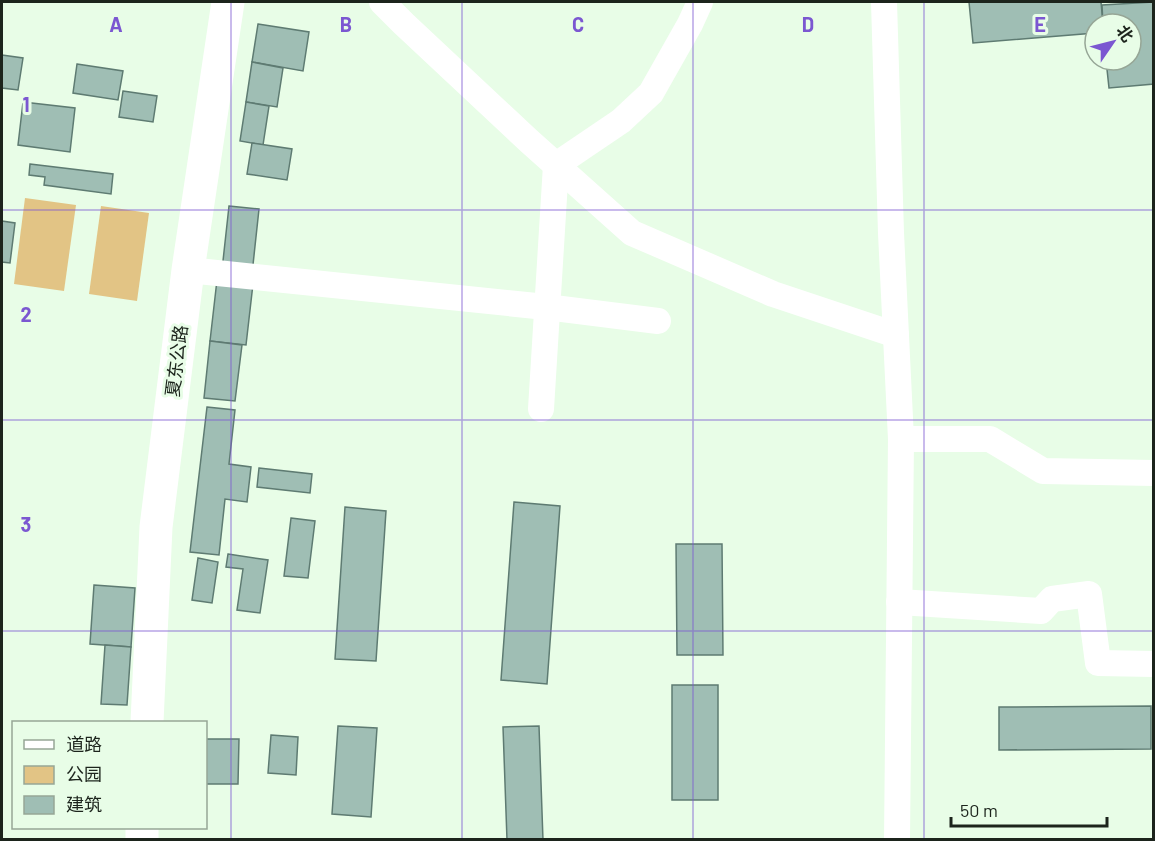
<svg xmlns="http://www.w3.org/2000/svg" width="1155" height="841" font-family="Barlow,'Noto Sans SC',sans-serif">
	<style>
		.green { fill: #e2c485 }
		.building { fill: #9fbeb4; stroke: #5e7b72; stroke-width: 1.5 }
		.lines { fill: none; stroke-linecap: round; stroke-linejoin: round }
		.minor { stroke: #fff; stroke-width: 26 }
		.major { stroke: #fff; stroke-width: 33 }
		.grid { fill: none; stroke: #7b57d1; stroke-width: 1.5; stroke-opacity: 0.55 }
		.labels { text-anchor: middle; stroke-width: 6; stroke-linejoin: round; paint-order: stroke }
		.street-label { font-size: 18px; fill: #1c241c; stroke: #e8fde7 }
		.grid-label { font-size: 20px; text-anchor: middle; font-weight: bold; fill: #7b57d1; stroke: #e8fde7; stroke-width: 6; stroke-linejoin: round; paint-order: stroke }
	</style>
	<rect width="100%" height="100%" fill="#e8fde7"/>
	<g class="green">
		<path d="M 25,198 L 76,205 L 64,291 L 14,284 Z"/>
		<path d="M 101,206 L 149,213 L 137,301 L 89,294 Z"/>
	</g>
	<g class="building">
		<path d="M 969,2 L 1101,2 L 1103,24 L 1095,24 L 1095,33 L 973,43 Z"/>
		<path d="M 1154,2 L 1154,84 L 1109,88 L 1106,60 L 1131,60 L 1131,24 L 1103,24 L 1102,5 Z"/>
		<path d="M 258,24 L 309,32 L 303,71 L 252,62 Z"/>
		<path d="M 2,55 L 23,58 L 18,90 L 2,88 Z"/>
		<path d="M 252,62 L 283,68 L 277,107 L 246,102 Z"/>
		<path d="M 77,64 L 123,71 L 118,100 L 73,93 Z"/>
		<path d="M 123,91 L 157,96 L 153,122 L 119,117 Z"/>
		<path d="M 23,102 L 75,108 L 70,152 L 18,145 Z"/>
		<path d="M 246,102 L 269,106 L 263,145 L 240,141 Z"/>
		<path d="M 252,143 L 292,149 L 287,180 L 247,174 Z"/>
		<path d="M 30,164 L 113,174 L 111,194 L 44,185 L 45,177 L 29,175 Z"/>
		<path d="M 229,206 L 259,209 L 252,274 L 222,270 Z"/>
		<path d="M 2,221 L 15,223 L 10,263 L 2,262 Z"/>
		<path d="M 217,280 L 253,284 L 246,345 L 210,341 Z"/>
		<path d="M 210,341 L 242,345 L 235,401 L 204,398 Z"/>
		<path d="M 207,407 L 235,410 L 229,464 L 251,467 L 247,502 L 225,499 L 219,555 L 190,552 Z"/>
		<path d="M 259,468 L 312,474 L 310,493 L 257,487 Z"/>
		<path d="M 514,502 L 560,506 L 547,684 L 501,680 Z"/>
		<path d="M 345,507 L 386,511 L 376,661 L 335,659 Z"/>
		<path d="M 291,518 L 315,521 L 308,578 L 284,576 Z"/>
		<path d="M 676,544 L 722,544 L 723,655 L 677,655 Z"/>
		<path d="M 228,554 L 268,560 L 260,613 L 237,610 L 243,569 L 226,567 Z"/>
		<path d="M 198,558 L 218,562 L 212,603 L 192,600 Z"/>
		<path d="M 94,585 L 135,588 L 131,647 L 90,644 Z"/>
		<path d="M 105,645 L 131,647 L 127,705 L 101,704 Z"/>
		<rect x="672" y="685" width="46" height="115"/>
		<path d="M 1151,706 L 1151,749 L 999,750 L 999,707 Z"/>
		<path d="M 338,726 L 377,728 L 371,817 L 332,814 Z"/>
		<path d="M 539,726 L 543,840 L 507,840 L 503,727 Z"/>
		<path d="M 271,735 L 298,737 L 296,775 L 268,773 Z"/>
		<path d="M 206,739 L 239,739 L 238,784 L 206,784 Z"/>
	</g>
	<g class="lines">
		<g class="minor">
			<path d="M 382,2 L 404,24 L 529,141 L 632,233 L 773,294 L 896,335"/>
			<path d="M 884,2 L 891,233 L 901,439 L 897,840"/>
			<path d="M 188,270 L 546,307 L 658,321"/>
			<path d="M 541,409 L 556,165 L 621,121 L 651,93 L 690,24 L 700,2"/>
			<path d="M 901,439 L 990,439 L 1043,471 L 1154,473"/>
			<path d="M 899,602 L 1041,611 L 1052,599 L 1089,594 L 1098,663 L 1154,664"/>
		</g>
		<g class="major">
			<path d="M 147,722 L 156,527 L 188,270 L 228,2"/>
			<path d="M 142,840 L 142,828"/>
		</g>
	</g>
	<path class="grid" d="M 231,2 L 231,840M 462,2 L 462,840M 693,2 L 693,840M 924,2 L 924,840M 2,210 L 1154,210M 2,420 L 1154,420M 2,631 L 1154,631"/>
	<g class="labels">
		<g class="street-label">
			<text transform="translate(177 361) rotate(-83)" y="6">夏东公路</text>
		</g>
	</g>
	<g class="grid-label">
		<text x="116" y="32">A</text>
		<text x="346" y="32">B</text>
		<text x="578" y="32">C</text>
		<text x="808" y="32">D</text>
		<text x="1040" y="32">E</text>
		<text x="26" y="112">1</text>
		<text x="26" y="322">2</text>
		<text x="26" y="532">3</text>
	</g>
	<rect width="1155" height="841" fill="none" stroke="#1c241c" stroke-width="6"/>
	<rect x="12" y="721" width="195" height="108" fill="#e8fde7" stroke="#96a696" stroke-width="1.5"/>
	<rect x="24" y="740" width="30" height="9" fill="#ffffff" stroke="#96a696" stroke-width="1.5"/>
	<text x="66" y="751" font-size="18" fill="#1c241c">道路</text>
	<rect x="24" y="766" width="30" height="18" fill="#e2c485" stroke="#96a696" stroke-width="1.5"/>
	<text x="66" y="781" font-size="18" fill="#1c241c">公园</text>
	<rect x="24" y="796" width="30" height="18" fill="#9fbeb4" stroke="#96a696" stroke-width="1.5"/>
	<text x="66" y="811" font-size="18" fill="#1c241c">建筑</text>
	<g transform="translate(1113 42) rotate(55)"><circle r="28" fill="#e8fde7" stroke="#96a696" stroke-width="1.5"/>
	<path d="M0-4.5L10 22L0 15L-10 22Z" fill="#7b57d1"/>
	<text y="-9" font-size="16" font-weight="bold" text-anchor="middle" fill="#1c241c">北</text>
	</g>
	<path d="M951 817v9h156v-9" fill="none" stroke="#1c241c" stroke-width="3"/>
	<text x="960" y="817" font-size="18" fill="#1c241c" stroke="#e8fde7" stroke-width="4.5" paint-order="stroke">50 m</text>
</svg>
